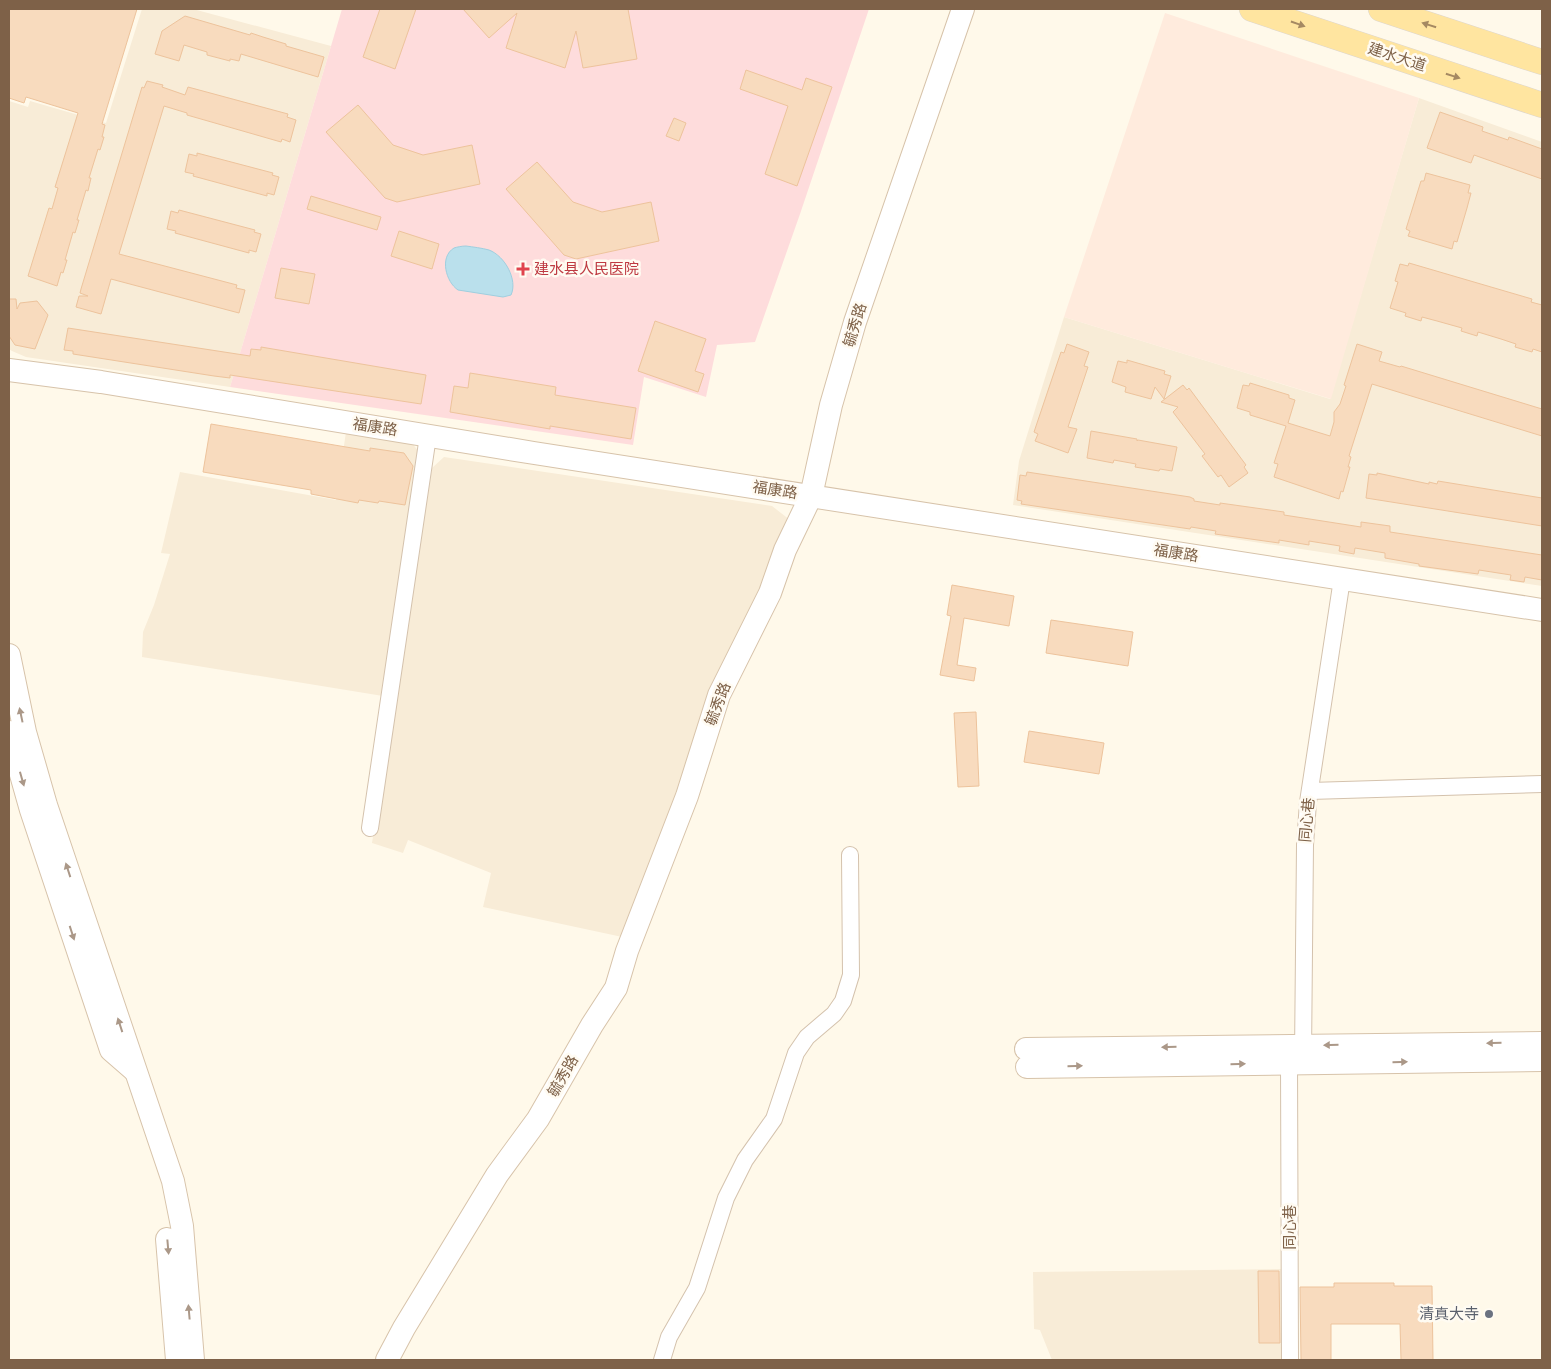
<svg xmlns="http://www.w3.org/2000/svg" width="1551" height="1369" font-family="'Open Sans','Noto Sans SC',sans-serif">
	<style>
		.residential { fill: #f8ecd7 }
		.commercial { fill: #ffebdd }
		.medical { fill: #fedcdc }
		.water { fill: #bae0ec; stroke: #9fcfdf }
		.building { fill: #f8dbbe; stroke: #edc39c }
		.lines { fill: none; stroke-linecap: round; stroke-linejoin: round }
		.street-casing { stroke: #d4c2ad; stroke-width: 18 }
		.secondary-casing { stroke: #d7c3aa; stroke-width: 24 }
		.primary-casing { stroke: #ddd6cf; stroke-width: 26 }
		.street { stroke: #fff; stroke-width: 16 }
		.secondary { stroke: #fff; stroke-width: 22 }
		.primary { stroke: #ffe5a0; stroke-width: 25 }
		.oneway { fill: #a58962 }
		.oneway2 { fill: #ab9888 }
		.health-dot { fill: #e0444e; stroke: #fffbf2; stroke-width: 2 }
		.worship-dot { fill: #6b7280; stroke: #fffbf2; stroke-width: 2 }
		.labels { text-anchor: middle; stroke-width: 5; stroke-linejoin: round; paint-order: stroke }
		.street-label { font-size: 15px; fill: #7e6148; stroke: #fffbf2 }
		.health-label { font-size: 15px; fill: #be3a42; stroke: #fffbf2; text-anchor: start }
		.worship-label { font-size: 15px; fill: #5b616d; stroke: #fffbf2; text-anchor: end }
	</style>
	<rect width="100%" height="100%" fill="#fff9ea"/>
	<g class="residential">
		<path d="M 142,9 L 193,9 L 331,46 L 230,387 L 26,357 L 12,351 L 9,349 L 9,101 L 28,107 L 30,101 L 106,123 Z"/>
		<path d="M 1419,98 L 1542,142 L 1542,586 L 1013,505 L 1019,461 L 1064,317 L 1330,399 Z"/>
		<path d="M 346,432 L 411,442 L 420,453 L 383,696 L 142,657 L 143,632 L 154,605 L 170,554 L 161,553 L 180,472 L 336,500 Z"/>
		<path d="M 444,457 L 772,506 L 790,520 L 627,938 L 483,907 L 491,873 L 408,840 L 403,853 L 372,843 L 432,468 Z"/>
		<path d="M 1284,1269 L 1284,1360 L 1052,1360 L 1040,1330 L 1034,1329 L 1033,1272 Z"/>
	</g>
	<path class="commercial" d="M 1165,13 L 1419,98 L 1331,399 L 1064,317 Z"/>
	<path class="medical" d="M 342,9 L 869,9 L 800,214 L 755,342 L 717,345 L 706,397 L 644,377 L 633,445 L 230,387 Z"/>
	<path class="water" d="M 466,246 C 473,247 482,248 489,250 C 505,256 518,280 511,295 L 503,297 L 458,290 C 446,282 439,257 454,248 C 457,247 462,246 466,246 Z"/>
	<g class="building">
		<path d="M 9,9 L 137,9 L 102,124 L 105,125 L 102,137 L 104,137 L 100,150 L 98,149 L 89,178 L 91,178 L 88,191 L 86,190 L 77,220 L 79,220 L 75,233 L 73,232 L 65,260 L 67,260 L 63,273 L 61,272 L 57,286 L 28,276 L 49,208 L 52,209 L 58,188 L 55,187 L 78,113 L 26,97 L 24,103 L 9,98 Z"/>
		<path d="M 380,9 L 416,9 L 395,69 L 363,57 Z"/>
		<path d="M 463,9 L 628,9 L 637,59 L 583,68 L 576,31 L 565,68 L 506,48 L 517,13 L 489,38 Z"/>
		<path d="M 185,16 L 250,35 L 251,33 L 263,37 L 286,44 L 286,46 L 324,57 L 318,77 L 241,54 L 239,61 L 230,59 L 230,61 L 207,55 L 207,52 L 184,45 L 179,61 L 155,54 L 162,31 Z"/>
		<path d="M 746,70 L 802,90 L 806,78 L 832,87 L 797,186 L 765,174 L 788,106 L 740,89 Z"/>
		<path d="M 147,81 L 163,85 L 162,87 L 185,95 L 188,87 L 288,114 L 287,117 L 296,120 L 290,142 L 282,139 L 281,142 L 187,115 L 187,113 L 164,106 L 119,254 L 237,285 L 236,288 L 245,290 L 239,313 L 111,279 L 101,314 L 76,307 L 79,296 L 88,296 L 80,293 L 81,289 L 142,87 L 144,88 Z"/>
		<path d="M 358,105 L 393,145 L 423,155 L 472,145 L 480,184 L 397,202 L 385,198 L 326,132 Z"/>
		<path d="M 1440,112 L 1483,127 L 1482,131 L 1508,140 L 1509,137 L 1542,149 L 1542,179 L 1474,155 L 1471,163 L 1427,148 Z"/>
		<path d="M 674,118 L 686,123 L 679,141 L 666,136 Z"/>
		<path d="M 197,153 L 273,173 L 272,175 L 279,177 L 274,195 L 267,193 L 267,196 L 193,176 L 194,174 L 185,172 L 189,154 L 197,156 Z"/>
		<path d="M 537,162 L 573,202 L 602,212 L 651,202 L 659,241 L 576,259 L 564,255 L 506,189 Z"/>
		<path d="M 1426,173 L 1470,185 L 1468,193 L 1471,193 L 1467,208 L 1457,242 L 1454,241 L 1452,249 L 1408,236 L 1410,231 L 1406,229 L 1421,181 L 1424,181 Z"/>
		<path d="M 311,196 L 381,217 L 377,230 L 307,209 Z"/>
		<path d="M 179,210 L 255,230 L 254,232 L 261,234 L 256,252 L 249,250 L 249,253 L 175,233 L 176,231 L 167,229 L 171,211 L 178,213 Z"/>
		<path d="M 399,231 L 439,244 L 432,269 L 391,256 Z"/>
		<path d="M 1409,263 L 1532,299 L 1531,302 L 1542,305 L 1542,352 L 1533,349 L 1532,352 L 1515,347 L 1516,344 L 1501,339 L 1478,332 L 1477,336 L 1461,331 L 1462,328 L 1437,321 L 1422,317 L 1421,321 L 1405,316 L 1406,313 L 1390,308 L 1398,282 L 1395,281 L 1400,264 L 1408,266 Z"/>
		<path d="M 281,268 L 315,274 L 309,304 L 275,298 Z"/>
		<path d="M 9,299 L 16,299 L 17,309 L 20,303 L 37,301 L 48,315 L 35,349 L 15,345 L 9,336 Z"/>
		<path d="M 655,321 L 706,339 L 695,371 L 704,374 L 698,392 L 638,371 Z"/>
		<path d="M 68,328 L 250,356 L 251,349 L 261,350 L 261,347 L 426,375 L 421,404 L 230,375 L 230,378 L 214,376 L 73,354 L 73,351 L 64,350 Z"/>
		<path d="M 1067,344 L 1089,352 L 1084,366 L 1088,367 L 1068,427 L 1077,429 L 1068,453 L 1035,441 L 1038,434 L 1034,432 L 1061,352 L 1064,353 Z"/>
		<path d="M 1357,344 L 1382,352 L 1379,361 L 1400,367 L 1401,366 L 1542,409 L 1542,436 L 1372,384 L 1349,456 L 1351,457 L 1348,467 L 1350,467 L 1343,492 L 1341,491 L 1339,499 L 1274,477 L 1278,464 L 1274,463 L 1286,426 L 1250,415 L 1250,412 L 1237,408 L 1243,385 L 1249,386 L 1250,383 L 1289,395 L 1289,398 L 1295,400 L 1288,423 L 1330,436 L 1334,422 L 1334,412 L 1340,404 L 1346,386 L 1344,385 Z"/>
		<path d="M 1127,360 L 1165,371 L 1164,374 L 1171,376 L 1164,399 L 1155,387 L 1151,399 L 1125,392 L 1126,387 L 1112,382 L 1118,361 L 1127,363 Z"/>
		<path d="M 470,373 L 556,387 L 555,395 L 636,408 L 631,439 L 550,426 L 550,429 L 450,412 L 454,386 L 468,388 Z"/>
		<path d="M 1183,385 L 1187,390 L 1189,388 L 1246,465 L 1244,467 L 1248,473 L 1229,487 L 1221,475 L 1218,477 L 1202,456 L 1205,454 L 1173,412 L 1178,407 L 1161,402 Z"/>
		<path d="M 211,424 L 346,447 L 370,451 L 370,448 L 404,453 L 413,466 L 405,505 L 379,501 L 378,503 L 359,500 L 358,503 L 311,494 L 311,490 L 203,472 Z"/>
		<path d="M 1091,431 L 1137,439 L 1137,441 L 1138,440 L 1177,447 L 1172,471 L 1160,469 L 1159,471 L 1135,467 L 1136,464 L 1114,460 L 1113,463 L 1087,458 Z"/>
		<path d="M 1027,472 L 1190,497 L 1194,499 L 1194,501 L 1220,505 L 1220,503 L 1284,512 L 1284,515 L 1361,527 L 1361,522 L 1390,526 L 1390,532 L 1542,555 L 1542,580 L 1525,577 L 1524,582 L 1510,580 L 1511,575 L 1479,570 L 1478,574 L 1419,566 L 1419,564 L 1385,558 L 1385,553 L 1355,548 L 1354,554 L 1339,551 L 1340,546 L 1309,541 L 1309,545 L 1279,540 L 1279,543 L 1215,534 L 1216,531 L 1191,527 L 1190,529 L 1021,504 L 1022,501 L 1017,500 L 1020,475 L 1026,476 Z"/>
		<path d="M 1377,473 L 1429,484 L 1429,482 L 1437,484 L 1438,481 L 1542,498 L 1542,526 L 1366,498 L 1369,474 L 1377,475 Z"/>
		<path d="M 952,585 L 1014,596 L 1009,626 L 964,618 L 957,665 L 976,668 L 974,681 L 940,675 L 951,616 L 947,615 Z"/>
		<path d="M 1051,620 L 1133,632 L 1128,666 L 1046,653 Z"/>
		<path d="M 976,712 L 979,786 L 958,787 L 954,713 Z"/>
		<path d="M 1029,731 L 1104,743 L 1099,774 L 1024,762 Z"/>
		<path d="M 1258,1271 L 1279,1271 L 1280,1343 L 1259,1343 Z"/>
		<path d="M 1334,1283 L 1394,1283 L 1394,1286 L 1432,1286 L 1433,1360 L 1401,1360 L 1400,1324 L 1331,1324 L 1331,1360 L 1301,1360 L 1300,1287 L 1334,1287 Z"/>
	</g>
	<g class="lines">
		<g class="street-casing">
			<g id="street">
				<path d="M 1310,791 L 1542,784"/>
				<path d="M 370,828 L 428,436"/>
				<path d="M 1303,1056 L 1305,845 L 1308,802 L 1342,579"/>
				<path d="M 1289,1063 L 1290,1360"/>
				<path d="M 662,1360 L 669,1337 L 697,1288 L 726,1198 L 745,1160 L 774,1119 L 796,1053 L 807,1037 L 834,1014 L 843,1001 L 851,975 L 850,855"/>
			</g>
		</g>
		<g class="secondary-casing">
			<g id="secondary">
				<path d="M 9,370 L 101,382 L 534,453 L 1542,610"/>
				<path d="M 9,655 L 25,732 L 46,805 L 173,1181 L 182,1226 L 193,1360"/>
				<path d="M 9,732 L 31,810 L 111,1050 L 134,1070"/>
				<path d="M 1026,1049 L 1542,1043"/>
				<path d="M 1027,1067 L 1542,1060"/>
				<path d="M 167,1239 L 177,1360"/>
				<path d="M 387,1360 L 404,1328 L 497,1175 L 538,1119 L 592,1025 L 616,988 L 627,951 L 687,796 L 719,695 L 770,593 L 785,550 L 811,496 L 831,405 L 855,322 L 963,9"/>
			</g>
		</g>
		<g class="primary-casing">
			<g id="primary">
				<path d="M 1252,9 L 1542,105"/>
				<path d="M 1381,9 L 1542,62"/>
			</g>
		</g>
		<use href="#street" class="street"/>
		<use href="#secondary" class="secondary"/>
		<use href="#primary" class="primary"/>
	</g>
	<defs><path id="oneway-solid" d="M-6-.8H1V-3.2L6.5 0L1 3.2V.8H-6Z" transform="scale(1.25)"/></defs>
	<g class="oneway">
		<use href="#oneway-solid" transform="translate(1298 24) rotate(19)"/>
		<use href="#oneway-solid" transform="translate(1429 25) rotate(-162)"/>
		<use href="#oneway-solid" transform="translate(1453 76) rotate(18)"/>
	</g>
	<g class="oneway2">
		<use href="#oneway-solid" transform="translate(21 715) rotate(-102)"/>
		<use href="#oneway-solid" transform="translate(22 779) rotate(74)"/>
		<use href="#oneway-solid" transform="translate(68 870) rotate(-108)"/>
		<use href="#oneway-solid" transform="translate(72 933) rotate(72)"/>
		<use href="#oneway-solid" transform="translate(120 1025) rotate(-108)"/>
		<use href="#oneway-solid" transform="translate(1494 1043) rotate(179)"/>
		<use href="#oneway-solid" transform="translate(1331 1045) rotate(179)"/>
		<use href="#oneway-solid" transform="translate(1169 1047) rotate(179)"/>
		<use href="#oneway-solid" transform="translate(1400 1062) rotate(-1)"/>
		<use href="#oneway-solid" transform="translate(1238 1064) rotate(-1)"/>
		<use href="#oneway-solid" transform="translate(1075 1066) rotate(-1)"/>
		<use href="#oneway-solid" transform="translate(168 1247) rotate(85)"/>
		<use href="#oneway-solid" transform="translate(189 1312) rotate(-95)"/>
	</g>
	<path class="health-dot" d="M520.5 261.5h5v5h5v5h-5v5h-5v-5h-5v-5h5z"/>
	<circle class="worship-dot" cx="1489" cy="1314" r="5"/>
	<g class="labels">
		<g class="street-label">
			<text transform="translate(1397 57) rotate(18)" y="5">建水大道</text>
			<text transform="translate(855 325) rotate(-73)" y="5">毓秀路</text>
			<text transform="translate(375 427) rotate(9)" y="5">福康路</text>
			<text transform="translate(775 490) rotate(9)" y="5">福康路</text>
			<text transform="translate(1176 553) rotate(9)" y="5">福康路</text>
			<text transform="translate(718 704) rotate(-69)" y="5">毓秀路</text>
			<text transform="translate(1307 820) rotate(-85)" y="5">同心巷</text>
			<text transform="translate(563 1076) rotate(-60)" y="5">毓秀路</text>
			<text transform="translate(1290 1227) rotate(-90)" y="5">同心巷</text>
		</g>
		<g class="health-label">
			<text x="534" y="274">建水县人民医院</text>
		</g>
		<g class="worship-label">
			<text x="1479" y="1319">清真大寺</text>
		</g>
	</g>
	<rect width="1551" height="1369" fill="none" stroke="#7e6148" stroke-width="20"/>
</svg>
